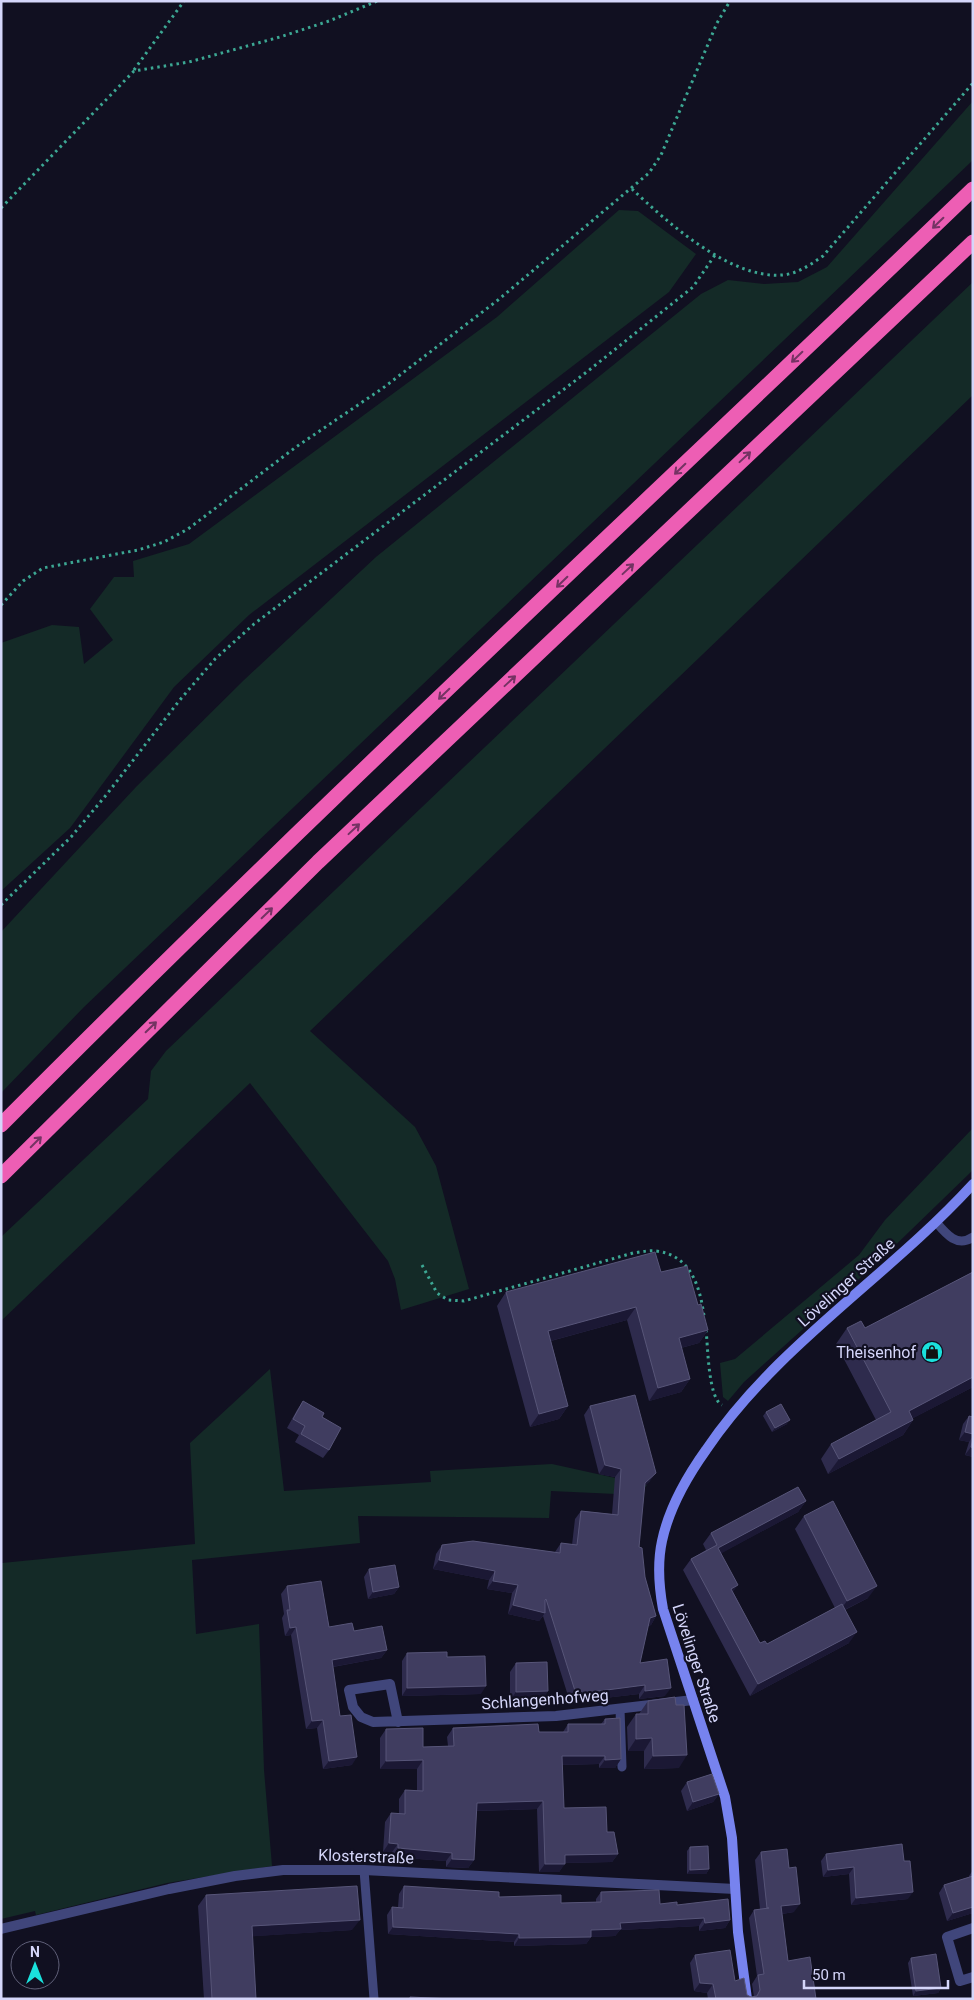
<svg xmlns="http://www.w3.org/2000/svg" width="974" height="2000" font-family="Roboto,sans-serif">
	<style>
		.green { fill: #142a27 }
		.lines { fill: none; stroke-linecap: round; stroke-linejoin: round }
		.path { stroke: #3ca793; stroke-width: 3; stroke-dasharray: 2.5 4; stroke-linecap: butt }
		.lane { stroke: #40467b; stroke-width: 9 }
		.street { stroke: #40467b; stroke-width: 10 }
		.secondary { stroke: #7783ef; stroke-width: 10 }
		.highway { stroke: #ed5eb4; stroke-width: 15 }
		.wall { fill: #2e2b4d }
		.shaded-wall { fill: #1b1834 }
		.building { fill: #403d60; stroke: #575578 }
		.oneway { stroke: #743363 }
		.labels { text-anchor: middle; stroke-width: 4.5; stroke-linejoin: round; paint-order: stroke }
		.street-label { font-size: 16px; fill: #d5d6fa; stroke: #111021 }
		.poi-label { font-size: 16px; fill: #d5d6fa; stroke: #111021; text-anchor: end }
	</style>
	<rect width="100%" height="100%" fill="#111021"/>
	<g class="green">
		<path d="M 973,101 L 973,160 L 84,1007 L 1,1093 L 1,932 L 136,787 L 244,680 L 376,557 L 701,294 L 728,280 L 764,284 L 798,282 L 827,267 Z"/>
		<path d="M 619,210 L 638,211 L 696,254 L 669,292 L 249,615 L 174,687 L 70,828 L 1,891 L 1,643 L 52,625 L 79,627 L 84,664 L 113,640 L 90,609 L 114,577 L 134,577 L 133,561 L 189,544 L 497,317 Z"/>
		<path d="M 973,282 L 973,395 L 310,1031 L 415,1127 L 436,1166 L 469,1289 L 401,1310 L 395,1279 L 388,1261 L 250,1083 L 1,1321 L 1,1237 L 148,1099 L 151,1071 L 166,1051 Z"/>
		<path d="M 973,1128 L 973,1170 L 879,1261 L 744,1382 L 728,1401 L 723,1397 L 720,1363 L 735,1359 L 859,1255 L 885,1220 Z"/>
		<path d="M 270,1369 L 284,1491 L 431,1482 L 430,1471 L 552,1464 L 647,1485 L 638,1495 L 551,1491 L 549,1518 L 358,1516 L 360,1543 L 192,1560 L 196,1634 L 259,1624 L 264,1770 L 272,1866 L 167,1883 L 36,1915 L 35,1911 L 1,1919 L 1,1556 L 2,1563 L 195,1544 L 190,1443 Z"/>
	</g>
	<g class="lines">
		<g class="path">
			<path d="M 134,70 L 184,1"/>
			<path d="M 632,189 C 667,222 730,279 782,275 C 797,274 810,265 823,256 L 973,83"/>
			<path d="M 1,208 L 134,71 L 189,62 L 280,37 L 329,21 L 377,1"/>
			<path d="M 1,605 L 23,581 L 43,568 L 138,550 L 164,542 L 188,529 L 296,447 L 383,388 L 498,300 L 649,173 L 661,155 L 717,23 L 730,1"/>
			<path d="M 1,905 L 71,837 L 107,794 L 179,701 L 215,659 L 254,624 L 588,371 L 693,287 L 715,255"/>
			<path d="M 422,1265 L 437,1293 L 448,1300 L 464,1301 L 633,1253 C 641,1252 649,1250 656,1251 C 691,1255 700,1287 704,1316"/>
			<path d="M 706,1330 C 708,1346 708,1398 722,1405"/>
		</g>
		<g class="lane">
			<path d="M 936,1222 C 946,1234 957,1248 973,1237"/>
			<path d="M 620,1709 L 622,1767"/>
			<path d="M 364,1870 L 374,1999"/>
		</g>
		<g class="street">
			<path d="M 398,1722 L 390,1684 L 349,1690 L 353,1707 L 361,1717 L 373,1722 L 556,1716 L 693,1700"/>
			<path d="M 973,1928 L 947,1937 L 960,1981 L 973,1977"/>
			<path d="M 1,1929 L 169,1889 L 235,1876 L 283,1870 L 364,1870 L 735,1889"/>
		</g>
		<path class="secondary" d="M 747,1999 L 738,1932 L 732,1838 L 725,1797 L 663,1609 C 659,1587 657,1564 662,1541 C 669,1508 686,1478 706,1450 C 777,1345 888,1277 973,1184"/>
		<g class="highway">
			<path d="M 1,1125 C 318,806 648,501 973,189"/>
			<path d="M 1,1176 L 318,862 L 973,242"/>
		</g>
	</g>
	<g class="wall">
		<path d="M 661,1272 L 698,1305 L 708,1330 L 699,1343 L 681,1348 L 690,1379 L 681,1392 L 649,1401 L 627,1320 L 551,1341 L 568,1406 L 559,1419 L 530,1427 L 497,1306 L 506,1292 Z"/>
		<path d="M 973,1272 L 973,1387 L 913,1418 L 913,1420 L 903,1435 L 828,1474 L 821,1459 L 831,1444 L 876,1420 L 836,1344 L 847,1328 L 865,1328 Z"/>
		<path d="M 303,1401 L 322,1417 L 329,1450 L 323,1458 L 295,1442 L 299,1435 L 287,1428 L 297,1410 Z"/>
		<path d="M 590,1406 L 650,1481 L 644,1486 L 639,1547 L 645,1577 L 656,1616 L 651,1625 L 648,1626 L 640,1663 L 665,1696 L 639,1699 L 639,1694 L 570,1702 L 543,1616 L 539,1621 L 508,1614 L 512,1593 L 487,1589 L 489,1580 L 433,1569 L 436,1554 L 442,1545 L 555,1552 L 561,1543 L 572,1545 L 575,1519 L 581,1511 L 612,1514 L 615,1477 L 599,1474 L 584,1415 Z"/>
		<path d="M 766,1412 L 787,1424 L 772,1432 L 763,1416 Z"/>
		<path d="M 969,1416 L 973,1417 L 973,1457 L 965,1455 L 969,1442 L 959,1440 L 963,1424 Z"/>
		<path d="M 806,1501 L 798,1512 L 721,1553 L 733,1592 L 760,1643 L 767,1644 L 835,1608 L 795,1529 L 804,1516 L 868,1598 L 845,1610 L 849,1643 L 750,1696 L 683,1570 L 691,1559 L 706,1550 L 703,1544 L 711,1533 Z"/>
		<path d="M 369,1569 L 399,1587 L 394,1594 L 368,1599 L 364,1577 Z"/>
		<path d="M 287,1586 L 329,1627 L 354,1631 L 387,1650 L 381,1658 L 333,1667 L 340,1716 L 352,1765 L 323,1769 L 317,1728 L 306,1729 L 291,1635 L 285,1636 L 282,1618 L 284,1614 L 281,1594 Z"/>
		<path d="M 407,1653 L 447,1657 L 481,1694 L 402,1696 L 402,1661 Z"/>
		<path d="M 516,1663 L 548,1691 L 542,1699 L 510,1700 L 510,1672 Z"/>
		<path d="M 648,1701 L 679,1768 L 644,1769 L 644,1751 L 628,1751 L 627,1727 L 636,1714 L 639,1714 Z"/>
		<path d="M 605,1719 L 621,1759 L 615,1768 L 599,1768 L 599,1764 L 562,1765 L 564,1808 L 607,1832 L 618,1854 L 612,1862 L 565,1863 L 559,1872 L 539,1872 L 537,1809 L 476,1811 L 474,1860 L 468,1868 L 446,1867 L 446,1861 L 392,1857 L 392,1852 L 383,1852 L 385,1822 L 391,1813 L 399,1814 L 399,1799 L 405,1790 L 417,1791 L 417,1769 L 380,1769 L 380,1738 L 386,1729 L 423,1747 L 448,1746 L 447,1737 L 453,1728 L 539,1732 L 563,1732 L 568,1724 L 601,1724 Z"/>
		<path d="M 687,1782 L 719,1794 L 713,1802 L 687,1811 L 681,1791 Z"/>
		<path d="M 690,1847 L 709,1869 L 706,1874 L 687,1874 L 687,1851 Z"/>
		<path d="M 761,1852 L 794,1912 L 782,1914 L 788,1961 L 816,1999 L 708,1999 L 707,1993 L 694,1991 L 690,1963 L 695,1955 L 735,1981 L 747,1995 L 751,1997 L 754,1997 L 752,1984 L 757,1976 L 749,1918 L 754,1910 L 760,1909 L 755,1860 Z"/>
		<path d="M 826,1854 L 904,1861 L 908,1899 L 851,1905 L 849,1874 L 823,1877 L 821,1861 Z"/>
		<path d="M 973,1870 L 973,1913 L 947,1921 L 939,1893 L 944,1885 L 969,1877 L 969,1876 Z"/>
		<path d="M 404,1886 L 499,1897 L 561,1903 L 596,1902 L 596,1899 L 601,1892 L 660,1904 L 677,1905 L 730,1920 L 725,1928 L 699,1931 L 699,1926 L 620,1930 L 615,1936 L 591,1937 L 586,1944 L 514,1946 L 514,1942 L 388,1934 L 387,1915 L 392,1907 L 398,1907 L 399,1894 Z"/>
		<path d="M 206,1895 L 352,1930 L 252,1936 L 256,1999 L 204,1999 L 198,1906 Z"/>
		<path d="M 911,1958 L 941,1988 L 938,1993 L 913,1996 L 908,1963 Z"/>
	</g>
	<g class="shaded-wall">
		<path d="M 636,1307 L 627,1320 L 539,1344 L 548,1331 Z"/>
		<path d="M 708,1330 L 699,1343 L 669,1351 L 679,1338 Z"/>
		<path d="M 973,1377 L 973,1387 L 898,1426 L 909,1411 Z"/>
		<path d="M 690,1379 L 681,1392 L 649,1401 L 658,1388 Z"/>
		<path d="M 568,1406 L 559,1419 L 530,1427 L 539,1414 Z"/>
		<path d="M 790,1420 L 787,1424 L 772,1432 L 775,1428 Z"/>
		<path d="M 913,1420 L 903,1435 L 828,1474 L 839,1459 Z"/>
		<path d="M 965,1432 L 973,1434 L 973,1436 L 969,1442 L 959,1440 Z"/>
		<path d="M 971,1447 L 973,1448 L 973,1457 L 965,1455 Z"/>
		<path d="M 605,1465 L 621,1469 L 615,1477 L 599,1474 Z"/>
		<path d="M 656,1473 L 650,1481 L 639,1492 L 645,1483 Z"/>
		<path d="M 806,1501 L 798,1512 L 711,1559 L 718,1548 Z"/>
		<path d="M 439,1560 L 495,1571 L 489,1580 L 433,1569 Z"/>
		<path d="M 493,1581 L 518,1585 L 512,1593 L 487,1589 Z"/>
		<path d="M 738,1585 L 730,1596 L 731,1589 Z"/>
		<path d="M 877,1586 L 868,1598 L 838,1613 L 847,1601 Z"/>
		<path d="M 399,1587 L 394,1594 L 368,1599 L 373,1592 Z"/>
		<path d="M 513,1605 L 545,1613 L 539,1621 L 508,1614 Z"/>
		<path d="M 656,1616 L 651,1625 L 644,1627 L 650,1618 Z"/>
		<path d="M 296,1627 L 291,1635 L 285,1636 L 290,1628 Z"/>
		<path d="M 857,1632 L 849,1643 L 750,1696 L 758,1684 Z"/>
		<path d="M 387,1650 L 381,1658 L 326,1668 L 332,1660 Z"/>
		<path d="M 645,1685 L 639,1694 L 570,1702 L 576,1694 Z"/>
		<path d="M 486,1686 L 481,1694 L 402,1696 L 407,1688 Z"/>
		<path d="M 671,1688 L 665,1696 L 639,1699 L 645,1691 Z"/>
		<path d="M 548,1691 L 542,1699 L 510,1700 L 516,1692 Z"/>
		<path d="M 323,1720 L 317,1728 L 306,1729 L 312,1721 Z"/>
		<path d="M 652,1738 L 644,1751 L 628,1751 L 636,1739 Z"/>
		<path d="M 687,1755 L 679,1768 L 644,1769 L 653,1756 Z"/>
		<path d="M 562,1756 L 605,1756 L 599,1764 L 556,1765 Z"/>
		<path d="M 357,1757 L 352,1765 L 323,1769 L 329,1761 Z"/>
		<path d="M 621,1759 L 615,1768 L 599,1768 L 605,1760 Z"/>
		<path d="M 423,1760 L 417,1769 L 380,1769 L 386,1761 Z"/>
		<path d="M 719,1794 L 713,1802 L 687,1811 L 693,1802 Z"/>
		<path d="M 543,1801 L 537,1809 L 471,1811 L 477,1803 Z"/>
		<path d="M 389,1843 L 398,1844 L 392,1852 L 383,1852 Z"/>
		<path d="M 398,1848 L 452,1853 L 446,1861 L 392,1857 Z"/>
		<path d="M 618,1854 L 612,1862 L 559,1863 L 565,1855 Z"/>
		<path d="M 452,1859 L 474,1860 L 468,1868 L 446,1867 Z"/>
		<path d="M 545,1864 L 565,1864 L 559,1872 L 539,1872 Z"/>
		<path d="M 854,1867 L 849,1874 L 823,1877 L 828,1870 Z"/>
		<path d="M 709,1869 L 706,1874 L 687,1874 L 690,1870 Z"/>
		<path d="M 913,1892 L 908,1899 L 851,1905 L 856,1898 Z"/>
		<path d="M 800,1904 L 794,1912 L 775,1915 L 781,1906 Z"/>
		<path d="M 973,1907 L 973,1913 L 947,1921 L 953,1913 Z"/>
		<path d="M 704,1918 L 699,1926 L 620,1930 L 615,1936 L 591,1937 L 586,1944 L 514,1946 L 519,1938 L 591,1930 L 620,1923 Z"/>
		<path d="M 360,1920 L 352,1930 L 244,1937 L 252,1926 Z"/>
		<path d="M 730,1920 L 725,1928 L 699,1931 L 705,1923 Z"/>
		<path d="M 393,1927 L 519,1934 L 514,1942 L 388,1934 Z"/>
		<path d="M 700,1983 L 713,1984 L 707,1993 L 694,1991 Z"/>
		<path d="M 941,1988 L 938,1993 L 913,1996 L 916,1991 Z"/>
	</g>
	<g class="building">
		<path d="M 655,1252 L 661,1272 L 687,1266 L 698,1305 L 701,1304 L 708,1330 L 679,1338 L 690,1379 L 658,1388 L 636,1307 L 548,1331 L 568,1406 L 539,1414 L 506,1292 Z"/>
		<path d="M 973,1272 L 973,1377 L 909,1411 L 913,1420 L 839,1459 L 831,1444 L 891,1412 L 847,1328 L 861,1321 L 865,1328 Z"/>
		<path d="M 635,1395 L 656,1473 L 645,1483 L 639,1547 L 642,1548 L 645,1577 L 656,1616 L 650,1618 L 640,1663 L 667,1659 L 671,1688 L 645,1691 L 645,1685 L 576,1694 L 546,1599 L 545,1600 L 545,1613 L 513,1605 L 518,1585 L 493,1581 L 495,1571 L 439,1560 L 442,1545 L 473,1541 L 560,1553 L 561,1543 L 577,1545 L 581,1511 L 618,1515 L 621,1469 L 605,1465 L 590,1406 Z"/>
		<path d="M 303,1401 L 324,1413 L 322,1417 L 341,1428 L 329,1450 L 301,1434 L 305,1426 L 293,1419 Z"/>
		<path d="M 781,1404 L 790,1420 L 775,1428 L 766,1412 Z"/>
		<path d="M 969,1416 L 973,1417 L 973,1434 L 965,1432 Z"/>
		<path d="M 973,1439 L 973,1448 L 971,1447 Z"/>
		<path d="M 798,1487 L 806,1501 L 718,1548 L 738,1585 L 731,1589 L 760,1643 L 765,1641 L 767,1644 L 842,1604 L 857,1632 L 758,1684 L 691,1559 L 717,1545 L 711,1533 Z"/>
		<path d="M 833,1501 L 877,1586 L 847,1601 L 804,1516 Z"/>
		<path d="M 395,1565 L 399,1587 L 373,1592 L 369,1569 Z"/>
		<path d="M 321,1581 L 329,1627 L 352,1623 L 354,1631 L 382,1626 L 387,1650 L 332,1660 L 340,1716 L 351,1715 L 357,1757 L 329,1761 L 323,1720 L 312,1721 L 296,1627 L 290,1628 L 287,1610 L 290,1610 L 287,1586 Z"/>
		<path d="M 447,1652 L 447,1657 L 485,1656 L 486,1686 L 407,1688 L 407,1653 Z"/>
		<path d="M 547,1662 L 548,1691 L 516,1692 L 516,1663 Z"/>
		<path d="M 675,1697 L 676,1705 L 684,1705 L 687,1755 L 653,1756 L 652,1738 L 636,1739 L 636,1714 L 648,1714 L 648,1701 Z"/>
		<path d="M 620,1718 L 621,1759 L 605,1760 L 605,1756 L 562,1756 L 564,1808 L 606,1807 L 607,1832 L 614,1832 L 618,1854 L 565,1855 L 565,1864 L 545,1864 L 543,1801 L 477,1803 L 474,1860 L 452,1859 L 452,1853 L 398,1848 L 398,1844 L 389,1843 L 391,1813 L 405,1814 L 405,1790 L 423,1791 L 423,1760 L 386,1761 L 386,1729 L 423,1728 L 423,1747 L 454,1746 L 453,1728 L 538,1724 L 539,1732 L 568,1732 L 568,1724 L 605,1724 L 605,1719 Z"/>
		<path d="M 712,1774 L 719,1794 L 693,1802 L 687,1782 Z"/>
		<path d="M 902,1844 L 904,1861 L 910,1861 L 913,1892 L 856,1898 L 854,1867 L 828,1870 L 826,1854 Z"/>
		<path d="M 708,1846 L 709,1869 L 690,1870 L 690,1847 Z"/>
		<path d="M 787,1849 L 789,1868 L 796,1867 L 800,1904 L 781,1906 L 788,1961 L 810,1957 L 816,1999 L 716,1999 L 713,1984 L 700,1983 L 695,1955 L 730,1950 L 735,1981 L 744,1978 L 747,1995 L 751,1997 L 757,1996 L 760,1990 L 758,1975 L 764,1974 L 754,1910 L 769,1908 L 767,1908 L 761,1852 Z"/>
		<path d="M 973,1876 L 973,1907 L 953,1913 L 944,1885 Z"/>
		<path d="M 357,1886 L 360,1920 L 252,1926 L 256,1999 L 212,1999 L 206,1895 Z"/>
		<path d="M 404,1886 L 499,1892 L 499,1897 L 561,1895 L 561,1903 L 601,1902 L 601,1892 L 659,1890 L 660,1904 L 677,1902 L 677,1905 L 728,1899 L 730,1920 L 705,1923 L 704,1918 L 620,1923 L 621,1929 L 591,1930 L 591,1937 L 519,1938 L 519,1934 L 393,1927 L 392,1907 L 403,1908 Z"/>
		<path d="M 936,1954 L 941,1988 L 916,1991 L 911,1958 Z"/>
		<path d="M 410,1997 L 453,1999 L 410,1999 Z"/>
	</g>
	<defs><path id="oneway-shaft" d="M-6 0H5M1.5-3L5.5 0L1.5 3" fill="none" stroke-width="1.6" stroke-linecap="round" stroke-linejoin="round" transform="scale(1.25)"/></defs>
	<g class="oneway">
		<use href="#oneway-shaft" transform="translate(938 223) rotate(136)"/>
		<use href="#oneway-shaft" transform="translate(797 357) rotate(136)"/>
		<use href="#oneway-shaft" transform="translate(745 457) rotate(-43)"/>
		<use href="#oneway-shaft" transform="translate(680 469) rotate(136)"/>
		<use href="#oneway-shaft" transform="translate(628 569) rotate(-43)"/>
		<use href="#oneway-shaft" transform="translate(562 582) rotate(136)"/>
		<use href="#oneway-shaft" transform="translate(510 681) rotate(-43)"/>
		<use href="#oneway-shaft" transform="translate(444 694) rotate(136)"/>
		<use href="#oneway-shaft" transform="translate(354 829) rotate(-43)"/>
		<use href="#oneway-shaft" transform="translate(267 913) rotate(-44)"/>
		<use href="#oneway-shaft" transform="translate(151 1027) rotate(-44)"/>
		<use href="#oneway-shaft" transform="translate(36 1142) rotate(-45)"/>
	</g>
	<defs>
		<g id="shop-disc" transform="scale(1.125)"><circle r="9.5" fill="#1ae1dc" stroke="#111021"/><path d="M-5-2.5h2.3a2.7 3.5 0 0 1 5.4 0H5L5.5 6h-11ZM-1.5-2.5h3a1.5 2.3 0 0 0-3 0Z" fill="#111"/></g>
	</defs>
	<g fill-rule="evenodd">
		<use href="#shop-disc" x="932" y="1352"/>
	</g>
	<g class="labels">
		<g class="street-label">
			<text transform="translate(846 1282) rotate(-42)" y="6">Lövelinger Straße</text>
			<text transform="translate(697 1663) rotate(72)" y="6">Lövelinger Straße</text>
			<text transform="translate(545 1699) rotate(-4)" y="6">Schlangenhofweg</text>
			<text transform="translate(366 1856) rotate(2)" y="6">Klosterstraße</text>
		</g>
		<g class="poi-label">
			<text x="916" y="1358">Theisenhof</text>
		</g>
	</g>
	<rect width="974" height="2000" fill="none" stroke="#d5d6fa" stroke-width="5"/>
	<g transform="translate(35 1965)"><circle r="24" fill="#111021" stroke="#5f5f78"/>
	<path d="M0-4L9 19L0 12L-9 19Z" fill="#1ae1dc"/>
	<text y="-8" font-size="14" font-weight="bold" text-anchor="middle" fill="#d5d6fa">N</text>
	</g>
	<path d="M804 1980v8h144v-8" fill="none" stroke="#d5d6fa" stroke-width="2.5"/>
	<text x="812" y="1980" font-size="15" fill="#d5d6fa" stroke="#111021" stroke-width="4" paint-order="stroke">50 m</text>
</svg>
